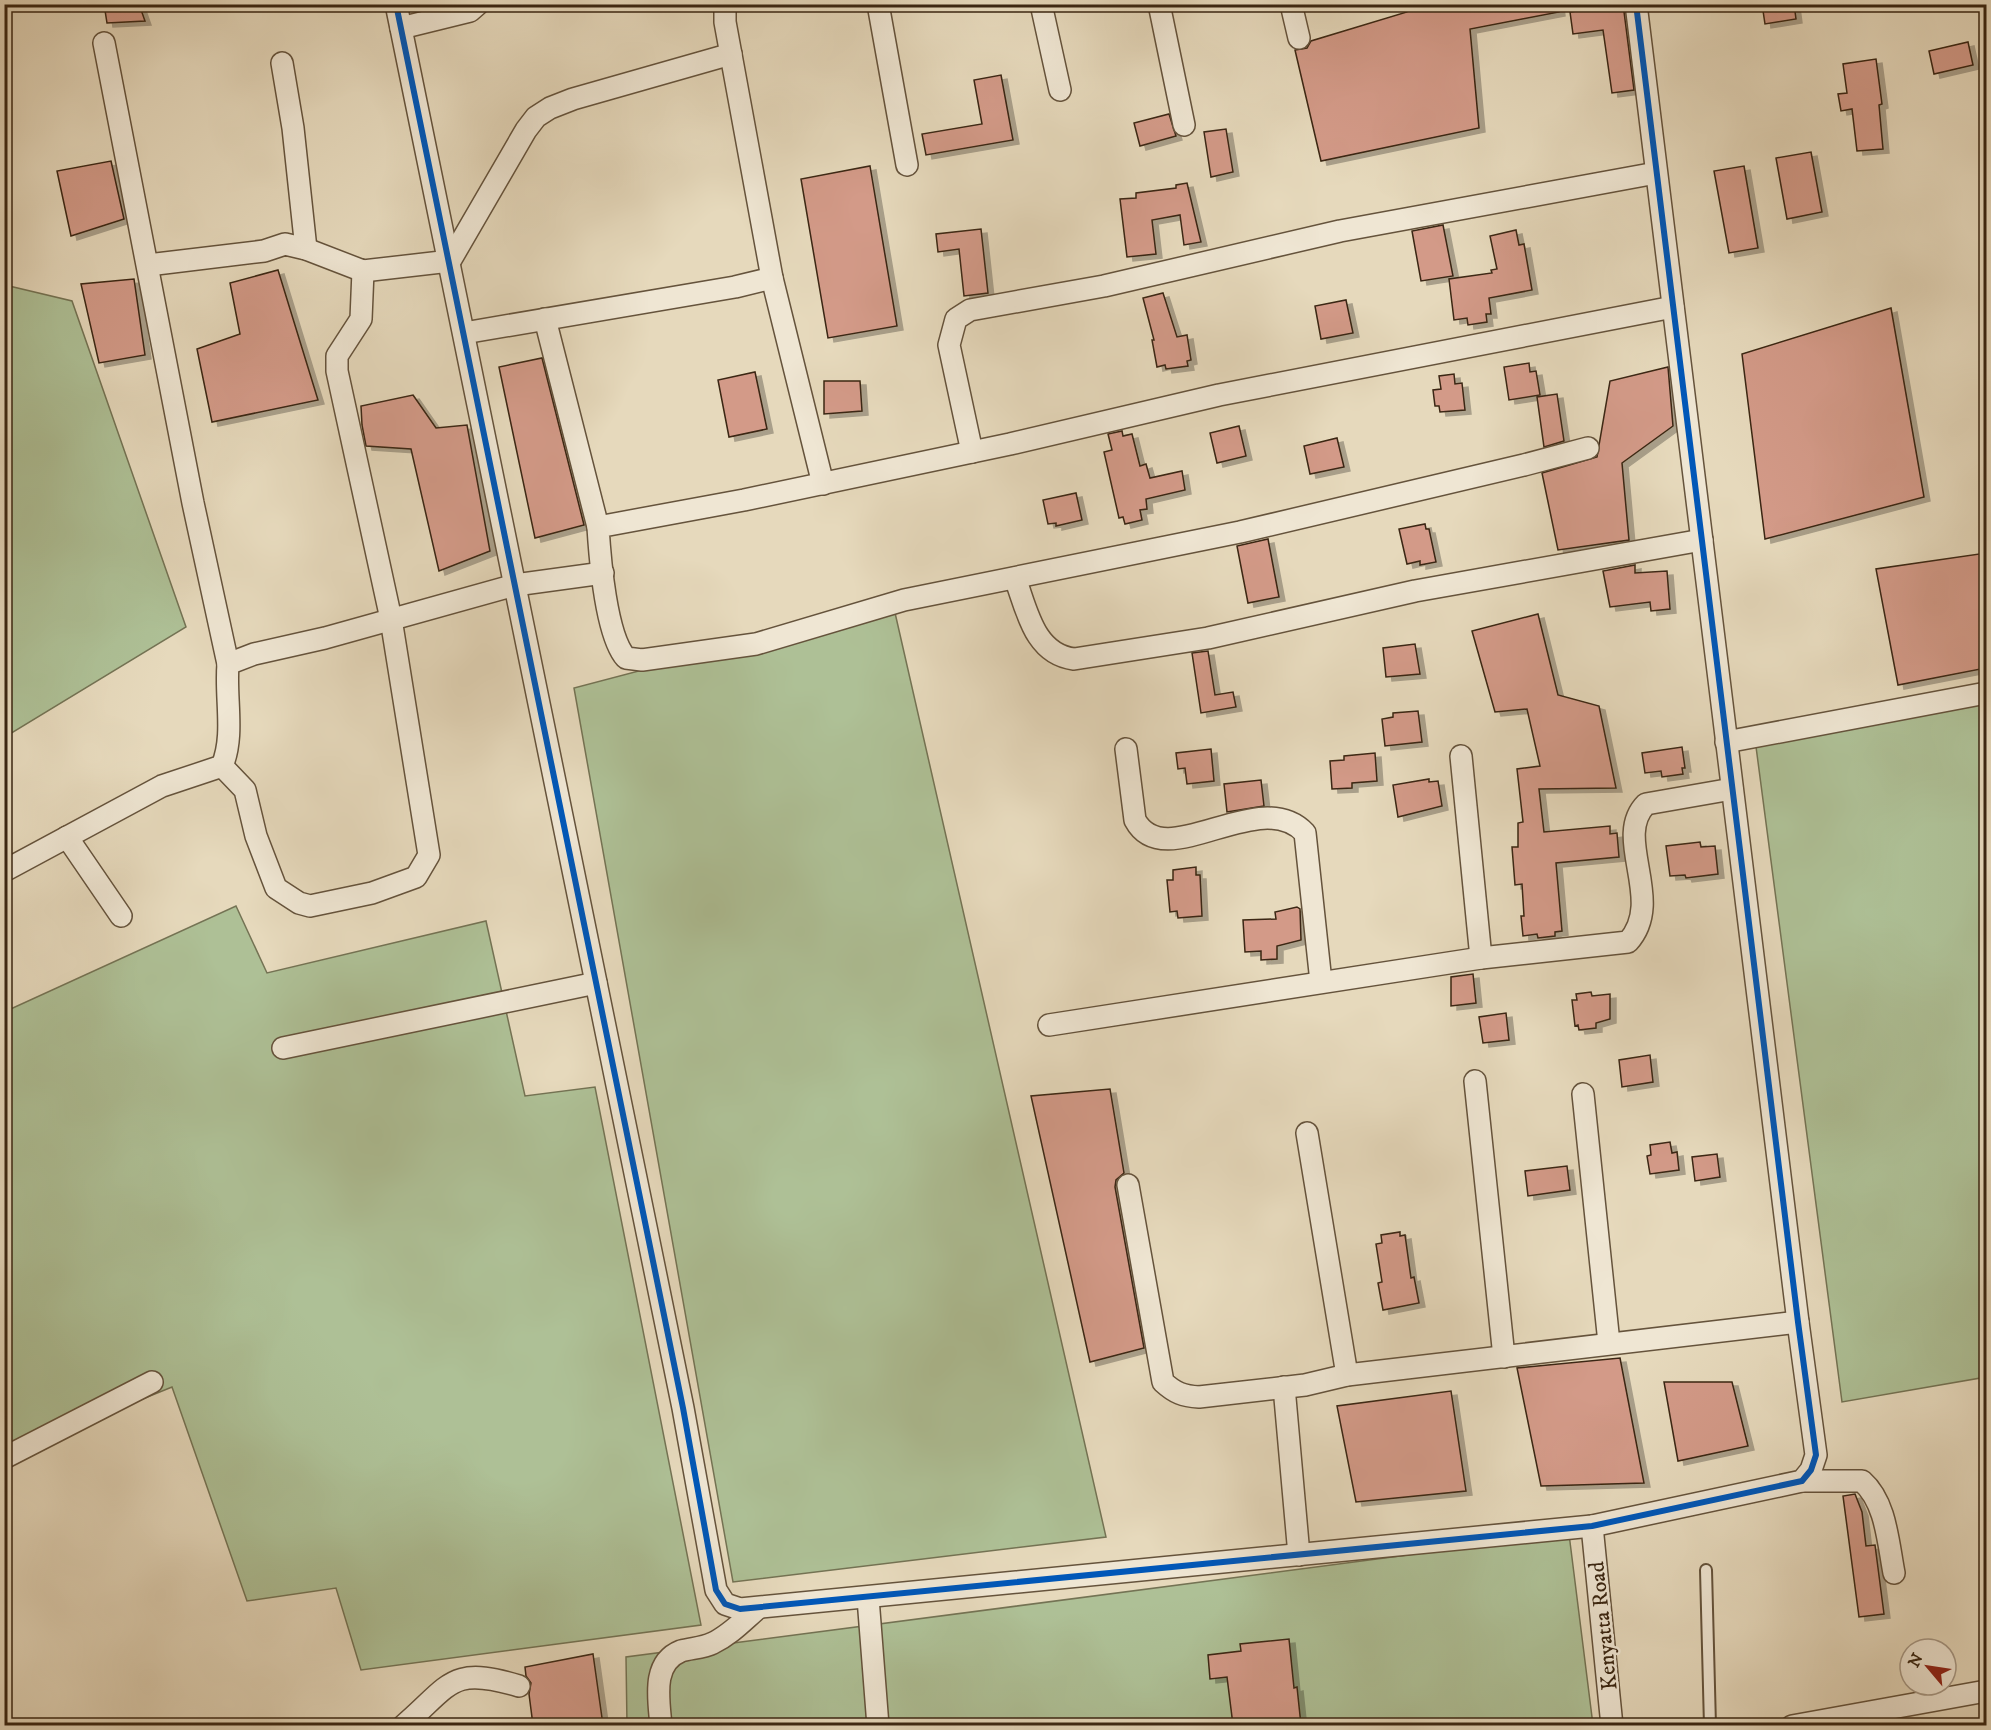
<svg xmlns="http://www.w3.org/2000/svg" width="1991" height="1730" font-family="'IM FELL DW Pica',serif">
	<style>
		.green { fill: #aec096; stroke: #747354; stroke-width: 1.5 }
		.building { fill: #d39a88; stroke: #3a2612; stroke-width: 1.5; filter: url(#shadow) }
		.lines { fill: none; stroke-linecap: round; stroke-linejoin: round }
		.service-casing { stroke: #65533c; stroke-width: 14 }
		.minor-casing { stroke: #65533c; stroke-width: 24 }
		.service { stroke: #efe6d3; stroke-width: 10 }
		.minor { stroke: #efe6d3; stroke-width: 21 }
		.cycleway-casing { stroke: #efe6d3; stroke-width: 10 }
		.cycleway { stroke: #0057b8; stroke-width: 6 }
		.labels { text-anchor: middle; stroke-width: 5; stroke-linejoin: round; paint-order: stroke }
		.street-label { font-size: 22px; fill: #3a2612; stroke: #efe6d3 }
	</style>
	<defs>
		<filter id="shadow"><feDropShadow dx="6" dy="4" stdDeviation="0" flood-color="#0004"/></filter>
	</defs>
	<rect width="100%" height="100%" fill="#e6d9bc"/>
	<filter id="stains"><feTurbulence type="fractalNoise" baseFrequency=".00333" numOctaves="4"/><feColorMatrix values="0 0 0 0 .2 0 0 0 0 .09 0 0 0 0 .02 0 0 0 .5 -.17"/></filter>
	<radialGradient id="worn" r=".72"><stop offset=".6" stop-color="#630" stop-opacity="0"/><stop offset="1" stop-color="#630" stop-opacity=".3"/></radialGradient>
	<g class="green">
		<path d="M 5,285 L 72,301 L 186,627 L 5,737 Z"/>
		<path d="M 893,604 L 1106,1537 L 733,1582 L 574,688 Z"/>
		<path d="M 1986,694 L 1986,1377 L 1842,1402 L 1755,739 Z"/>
		<path d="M 236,906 L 267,973 L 486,921 L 525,1096 L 595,1087 L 701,1625 L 361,1670 L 336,1588 L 247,1601 L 172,1387 L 5,1455 L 4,1012 Z"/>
		<path d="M 1569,1534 L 1593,1725 L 627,1725 L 626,1657 Z"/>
	</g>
	<g class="building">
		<path d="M 104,4 L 139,4 L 145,21 L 107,23 Z"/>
		<path d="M 1410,4 L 1558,4 L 1559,12 L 1470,29 L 1479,128 L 1321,161 L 1295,50 L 1307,48 L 1311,41 L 1407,12 Z"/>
		<path d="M 1623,4 L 1634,90 L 1612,93 L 1603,30 L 1573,34 L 1570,12 Z"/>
		<path d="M 1762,4 L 1794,4 L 1796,19 L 1765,24 Z"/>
		<path d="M 1968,42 L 1973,65 L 1934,74 L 1929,51 Z"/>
		<path d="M 1876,59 L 1882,104 L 1879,105 L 1883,149 L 1857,151 L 1852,109 L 1841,111 L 1838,94 L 1847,93 L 1843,64 Z"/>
		<path d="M 1001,75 L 1013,140 L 926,155 L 922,134 L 982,124 L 974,80 Z"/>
		<path d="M 1169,114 L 1176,136 L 1140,146 L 1134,123 Z"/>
		<path d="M 1226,129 L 1233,172 L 1211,177 L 1204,132 Z"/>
		<path d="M 1811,152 L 1822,212 L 1787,219 L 1776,158 Z"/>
		<path d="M 111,161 L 124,219 L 71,236 L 57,171 Z"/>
		<path d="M 870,166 L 897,326 L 828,338 L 801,179 Z"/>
		<path d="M 1744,166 L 1758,248 L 1729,253 L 1714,171 Z"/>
		<path d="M 1187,183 L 1201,242 L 1184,245 L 1180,215 L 1152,220 L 1156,254 L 1127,257 L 1120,199 L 1136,198 L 1136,193 L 1176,188 L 1176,185 Z"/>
		<path d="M 1443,225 L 1453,276 L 1421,281 L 1412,231 Z"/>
		<path d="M 981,229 L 988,293 L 964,296 L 959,249 L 938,252 L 936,234 Z"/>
		<path d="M 1516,230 L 1519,245 L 1524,244 L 1532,290 L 1489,298 L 1491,314 L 1486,314 L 1487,322 L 1468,325 L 1467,318 L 1454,320 L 1449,279 L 1492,273 L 1491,270 L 1497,269 L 1490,236 Z"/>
		<path d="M 278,270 L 318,400 L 212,422 L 197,349 L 240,334 L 230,283 Z"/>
		<path d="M 134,279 L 145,355 L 99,363 L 81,284 Z"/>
		<path d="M 1163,293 L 1177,337 L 1187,335 L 1191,360 L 1187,361 L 1188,366 L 1166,369 L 1165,365 L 1157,367 L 1152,340 L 1154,340 L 1143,298 Z"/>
		<path d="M 1346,300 L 1353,333 L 1321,339 L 1315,306 Z"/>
		<path d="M 1891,308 L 1924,497 L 1765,539 L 1742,354 Z"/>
		<path d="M 542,358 L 584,525 L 535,538 L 499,367 Z"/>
		<path d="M 1529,363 L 1530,372 L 1536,371 L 1540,395 L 1509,400 L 1504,367 Z"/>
		<path d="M 1668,367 L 1673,426 L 1622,463 L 1629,540 L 1558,550 L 1542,473 L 1597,457 L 1610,381 Z"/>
		<path d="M 755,372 L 767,429 L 729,437 L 718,380 Z"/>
		<path d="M 1454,374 L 1455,384 L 1462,383 L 1465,410 L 1440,412 L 1439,406 L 1435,406 L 1433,390 L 1441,389 L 1439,376 Z"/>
		<path d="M 824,381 L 860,381 L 862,411 L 824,414 Z"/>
		<path d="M 1557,394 L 1564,441 L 1544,447 L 1537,397 Z"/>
		<path d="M 413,395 L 436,428 L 467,425 L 490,551 L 439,571 L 411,449 L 366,446 L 362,425 L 361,406 Z"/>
		<path d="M 1239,426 L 1246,456 L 1217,463 L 1210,433 Z"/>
		<path d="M 1122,431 L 1123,436 L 1132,434 L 1140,466 L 1146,464 L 1150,478 L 1182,471 L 1185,490 L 1146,499 L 1147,509 L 1140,510 L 1142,520 L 1125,524 L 1123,517 L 1119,518 L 1104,452 L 1112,450 L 1108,434 Z"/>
		<path d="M 1337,438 L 1344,467 L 1310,474 L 1304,446 Z"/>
		<path d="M 1076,493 L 1082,520 L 1056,526 L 1056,523 L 1048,524 L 1043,500 Z"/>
		<path d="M 1425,524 L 1426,529 L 1429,529 L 1436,562 L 1420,565 L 1420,561 L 1407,564 L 1399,529 Z"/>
		<path d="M 1268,539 L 1279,597 L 1248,603 L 1237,546 Z"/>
		<path d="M 1986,553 L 1986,668 L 1898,685 L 1876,569 Z"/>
		<path d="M 1635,565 L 1635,573 L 1667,571 L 1670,609 L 1651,611 L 1650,602 L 1610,607 L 1603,571 Z"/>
		<path d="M 1538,614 L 1558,695 L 1599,706 L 1616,788 L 1539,789 L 1544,832 L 1610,826 L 1610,834 L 1617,833 L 1619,857 L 1556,863 L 1562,931 L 1555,932 L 1555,936 L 1538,938 L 1537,934 L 1523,936 L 1521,916 L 1524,916 L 1522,884 L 1515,885 L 1512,847 L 1518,847 L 1518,823 L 1523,822 L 1517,769 L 1540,766 L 1527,709 L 1495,712 L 1472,631 Z"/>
		<path d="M 1415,644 L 1420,674 L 1386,677 L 1383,648 Z"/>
		<path d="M 1208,651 L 1215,695 L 1233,692 L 1236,707 L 1201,713 L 1192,653 Z"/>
		<path d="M 1418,711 L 1422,742 L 1385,746 L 1382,719 L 1393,717 L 1393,713 Z"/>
		<path d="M 1682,747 L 1685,768 L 1682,768 L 1683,774 L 1662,777 L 1661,771 L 1645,773 L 1642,753 Z"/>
		<path d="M 1211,749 L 1214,781 L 1187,784 L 1185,768 L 1178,769 L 1176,753 Z"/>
		<path d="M 1375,753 L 1377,781 L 1352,783 L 1352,788 L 1332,789 L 1330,761 L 1344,760 L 1344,756 Z"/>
		<path d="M 1429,779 L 1429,782 L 1438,781 L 1442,806 L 1398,817 L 1393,785 Z"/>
		<path d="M 1261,780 L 1264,806 L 1227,812 L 1224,784 Z"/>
		<path d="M 1700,842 L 1701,847 L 1715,846 L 1718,874 L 1686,878 L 1685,875 L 1670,876 L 1666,846 Z"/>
		<path d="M 1196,867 L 1196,875 L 1200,875 L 1202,916 L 1178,918 L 1177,911 L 1170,912 L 1167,880 L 1173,880 L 1173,870 Z"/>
		<path d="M 1297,907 L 1300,909 L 1301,940 L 1277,946 L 1277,959 L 1261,960 L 1261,951 L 1245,952 L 1243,920 L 1276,919 L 1275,912 Z"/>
		<path d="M 1473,974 L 1476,1003 L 1451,1006 L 1451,977 Z"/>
		<path d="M 1591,992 L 1592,996 L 1610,994 L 1610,1019 L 1596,1023 L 1596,1028 L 1579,1030 L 1578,1025 L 1575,1026 L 1572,1000 L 1577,1000 L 1576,994 Z"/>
		<path d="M 1506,1013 L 1509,1040 L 1483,1043 L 1479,1017 Z"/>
		<path d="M 1650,1055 L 1653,1082 L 1622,1087 L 1619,1060 Z"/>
		<path d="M 1110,1089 L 1124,1173 L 1116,1180 L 1115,1187 L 1144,1348 L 1090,1362 L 1031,1096 Z"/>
		<path d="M 1670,1142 L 1672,1153 L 1677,1152 L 1679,1170 L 1650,1174 L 1647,1156 L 1651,1155 L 1650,1145 Z"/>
		<path d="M 1717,1154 L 1720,1177 L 1695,1181 L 1692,1157 Z"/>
		<path d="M 1567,1166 L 1570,1190 L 1528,1196 L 1525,1171 Z"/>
		<path d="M 1400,1232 L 1400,1236 L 1405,1235 L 1411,1278 L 1414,1277 L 1419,1303 L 1383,1310 L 1378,1283 L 1382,1282 L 1376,1244 L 1382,1243 L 1381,1235 Z"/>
		<path d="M 1620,1358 L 1644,1483 L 1541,1486 L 1517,1368 Z"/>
		<path d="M 1664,1382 L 1732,1382 L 1748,1446 L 1678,1461 Z"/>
		<path d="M 1451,1391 L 1466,1491 L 1356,1502 L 1337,1406 Z"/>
		<path d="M 1855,1494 L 1862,1512 L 1866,1546 L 1875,1545 L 1884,1614 L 1859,1617 L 1843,1496 Z"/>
		<path d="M 1289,1639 L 1294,1688 L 1297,1687 L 1301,1725 L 1233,1725 L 1227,1677 L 1210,1679 L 1208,1655 L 1241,1651 L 1240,1644 Z"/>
		<path d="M 593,1654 L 603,1725 L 533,1725 L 529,1694 L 531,1683 L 526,1676 L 525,1667 Z"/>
	</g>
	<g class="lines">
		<g class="service-casing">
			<path id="service" d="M 1706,1570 L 1710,1726"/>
		</g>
		<g class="minor-casing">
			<g id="minor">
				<path d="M 396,4 L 683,1408 L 716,1590 L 725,1604 L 740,1609 L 1592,1526 L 1802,1481 L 1811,1470 L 1816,1455 L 1798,1322 L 1636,4"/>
				<path d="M 878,4 L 907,165"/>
				<path d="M 1041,4 L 1060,90"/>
				<path d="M 1159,4 L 1184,125"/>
				<path d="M 1291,4 L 1299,38"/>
				<path d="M 401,28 L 470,11 L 478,4"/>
				<path d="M 104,43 L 193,503 L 228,664"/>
				<path d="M 282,63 L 293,128 L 306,249"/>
				<path d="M 148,265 L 264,251 L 285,244 L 306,249 L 363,271 L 450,261 L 526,130 L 536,117 L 550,108 L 573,99 L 731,54"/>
				<path d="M 772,278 L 823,484"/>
				<path d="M 545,319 L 598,527"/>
				<path d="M 464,333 L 735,287 L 772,278 L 725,22 L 725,4"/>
				<path d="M 1588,448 L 1524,465 L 1240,532 L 904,600 L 756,644 L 642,660 L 626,658 C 606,636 600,559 598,527 L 744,500 L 1010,444 L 1219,395 L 1673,307"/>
				<path d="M 972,452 L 949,345 L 956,319 L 970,310 L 1104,286 L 1340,231 L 1656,173"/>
				<path d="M 1015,578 C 1027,610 1034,654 1074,659 L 1208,638 L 1415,591 L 1702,540"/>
				<path d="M 1726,742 L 1986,693"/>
				<path d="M 1126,749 L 1135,820 C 1165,876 1259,784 1305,833 L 1321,982"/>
				<path d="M 1461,756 L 1481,958"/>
				<path d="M 222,766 L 245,790 L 256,836 L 276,888 L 299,903 L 310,906 L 372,893 L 416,877 L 429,855 L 391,619 L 337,371 L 337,356 L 361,319 L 363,271"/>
				<path d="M 67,837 L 121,916"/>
				<path d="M 4,871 L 162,786 L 222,766 C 235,735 225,698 228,664 L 254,654 L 325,638 L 515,585 L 603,573"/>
				<path d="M 1049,1025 L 1481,958 L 1628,942 C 1666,900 1612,838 1646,804 L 1732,789"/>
				<path d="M 283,1048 L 596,983"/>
				<path d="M 1475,1081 L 1504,1357"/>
				<path d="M 1583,1094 L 1609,1343"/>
				<path d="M 1307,1133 L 1347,1375"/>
				<path d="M 1128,1185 L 1163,1382 C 1175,1393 1183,1396 1199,1397 L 1305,1385 L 1347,1375 L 1798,1322"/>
				<path d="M 1284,1387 L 1299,1555"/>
				<path d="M 4,1458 L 152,1382"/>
				<path d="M 1802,1481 L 1862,1481 C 1886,1502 1888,1542 1894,1573"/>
				<path d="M 1592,1526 L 1612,1726"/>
				<path d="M 868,1598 L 878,1726"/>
				<path d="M 403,1726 C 451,1685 450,1665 519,1686"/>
				<path d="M 661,1726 C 659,1700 651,1663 681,1651 C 692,1648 703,1648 713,1643 C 730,1635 743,1621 757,1609"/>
				<path d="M 1792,1726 L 1986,1691"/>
			</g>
		</g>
		<use href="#service" class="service"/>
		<use href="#minor" class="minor"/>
		<g class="cycleway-casing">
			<path id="cycleway" d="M 396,4 L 683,1408 L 716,1590 L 725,1604 L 740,1609 L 1592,1526 L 1802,1481 L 1811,1470 L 1816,1455 L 1798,1322 L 1636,4"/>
		</g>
		<use href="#cycleway" class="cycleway"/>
	</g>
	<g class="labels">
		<g class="street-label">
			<text transform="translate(1602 1626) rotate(-96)" y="8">Kenyatta Road</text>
		</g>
	</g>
	<rect width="1991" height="1730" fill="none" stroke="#e6d9bc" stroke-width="24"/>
	<rect x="6" y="6" width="1979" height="1718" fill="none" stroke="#3a2612" stroke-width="3"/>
	<rect x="12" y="12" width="1967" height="1706" fill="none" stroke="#3a2612" stroke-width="1.5"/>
	<g transform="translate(1928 1667) rotate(299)"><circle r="28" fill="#efe6d3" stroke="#a79986" stroke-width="1.5"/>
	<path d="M0-4.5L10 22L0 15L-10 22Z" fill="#8f2418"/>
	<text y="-9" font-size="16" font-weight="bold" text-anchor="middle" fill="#3a2612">N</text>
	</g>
	<rect width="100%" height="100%" filter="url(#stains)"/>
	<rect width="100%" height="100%" fill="url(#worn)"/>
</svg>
